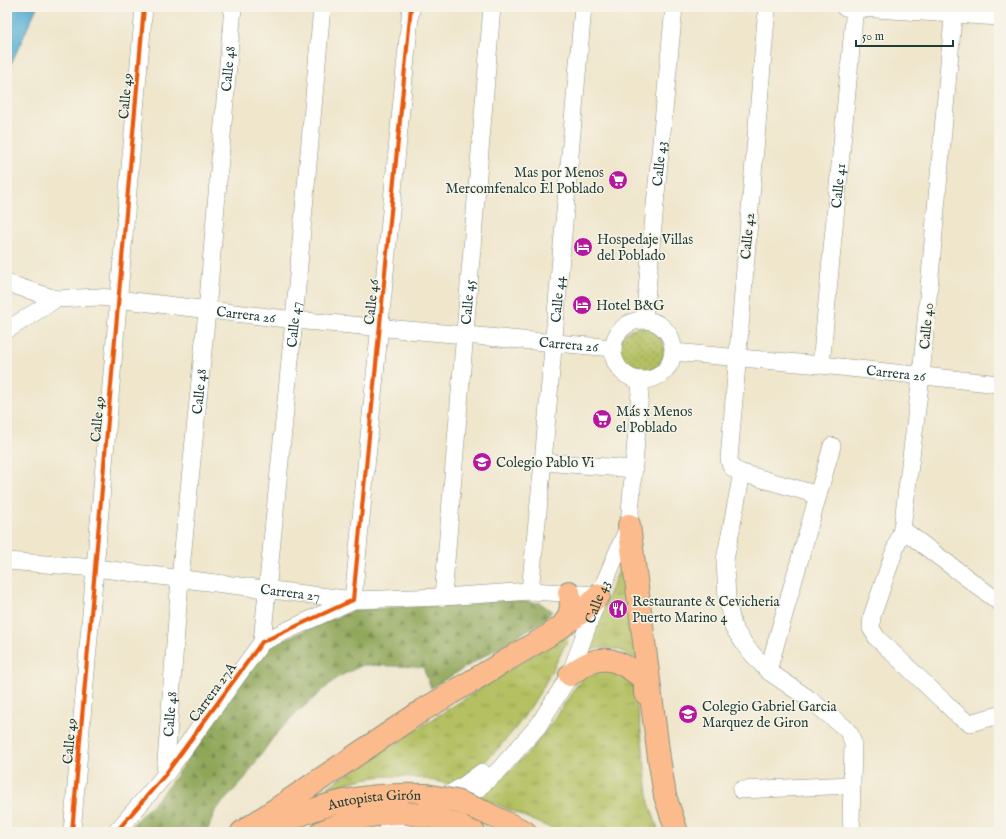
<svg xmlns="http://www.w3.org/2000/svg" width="1006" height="839" font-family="'IM FELL English',serif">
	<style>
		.grass { fill: url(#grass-tufts); stroke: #6a7e4b }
		.forest { fill: url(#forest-firs); stroke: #577246 }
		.garden { fill: url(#garden-dots); stroke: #6a7e4b }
		.water { fill: #5aafd6; stroke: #3c7685 }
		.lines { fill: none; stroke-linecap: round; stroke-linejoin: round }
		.minor-casing { stroke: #879280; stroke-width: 18 }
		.highway-casing { stroke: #879280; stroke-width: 24 }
		.minor { stroke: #fff; stroke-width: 17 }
		.highway { stroke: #fbbb8c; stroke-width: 22 }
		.highway-bridge-casing { stroke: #879280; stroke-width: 24; stroke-linecap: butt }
		.highway-bridge { stroke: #fbbb8c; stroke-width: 22 }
		.cycleway-casing { stroke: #f7f3e8; stroke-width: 6 }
		.cycleway { stroke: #e8590c; stroke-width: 4 }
		.labels { text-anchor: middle; stroke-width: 3; stroke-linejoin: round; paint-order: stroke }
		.street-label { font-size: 14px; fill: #1f3d34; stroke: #f7f3e8 }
		.poi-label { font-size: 14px; fill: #1f3d34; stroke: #f7f3e8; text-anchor: start }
	</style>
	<defs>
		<pattern id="grass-tufts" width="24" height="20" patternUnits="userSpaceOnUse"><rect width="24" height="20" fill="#b4c062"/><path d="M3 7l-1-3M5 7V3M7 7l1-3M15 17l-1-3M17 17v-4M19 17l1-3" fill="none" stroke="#929d52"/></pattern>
		<pattern id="forest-firs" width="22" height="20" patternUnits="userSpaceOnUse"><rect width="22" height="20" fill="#8fa658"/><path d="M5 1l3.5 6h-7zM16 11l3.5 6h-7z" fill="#74884a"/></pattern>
		<pattern id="garden-dots" width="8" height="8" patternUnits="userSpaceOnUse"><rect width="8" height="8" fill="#b4c062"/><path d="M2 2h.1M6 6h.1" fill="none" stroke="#929d52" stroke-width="1.8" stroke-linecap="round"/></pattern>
	</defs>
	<rect width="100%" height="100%" fill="#f7f3e8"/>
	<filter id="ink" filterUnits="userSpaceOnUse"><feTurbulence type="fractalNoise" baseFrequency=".025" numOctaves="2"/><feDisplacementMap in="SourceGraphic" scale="8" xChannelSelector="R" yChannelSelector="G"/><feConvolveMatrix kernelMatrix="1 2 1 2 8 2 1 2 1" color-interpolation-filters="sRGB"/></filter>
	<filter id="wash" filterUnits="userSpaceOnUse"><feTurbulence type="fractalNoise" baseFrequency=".012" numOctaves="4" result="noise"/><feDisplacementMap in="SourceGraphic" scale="16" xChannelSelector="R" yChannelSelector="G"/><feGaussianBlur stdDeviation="0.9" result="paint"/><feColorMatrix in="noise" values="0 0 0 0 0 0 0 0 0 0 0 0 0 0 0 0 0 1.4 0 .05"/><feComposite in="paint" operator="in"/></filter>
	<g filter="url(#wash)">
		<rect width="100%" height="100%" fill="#efe6cc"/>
		<g class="grass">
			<path d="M 626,554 L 642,665 C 624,647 606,644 583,653 Z"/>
			<path d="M 572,630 C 543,693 512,746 454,786 C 444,782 434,781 424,779 C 375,770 341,782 299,805 Z"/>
			<path d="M 609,665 L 633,685 L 640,723 L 649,803 L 659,832 L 560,832 L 477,796 L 512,769 L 531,750 L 556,717 L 583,676 Z"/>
		</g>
		<path class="forest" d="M 511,600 L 540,603 L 552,611 L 546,619 L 431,688 L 423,667 L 363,665 L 338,677 L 293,716 L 272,739 L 245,778 L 215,811 L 207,832 L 125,832 L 164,792 L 268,646 L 354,610 Z"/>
		<circle class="garden" cx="641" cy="350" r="23"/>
		<path class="water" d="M 7,7 L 37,7 L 7,73 Z"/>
	</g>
	<g filter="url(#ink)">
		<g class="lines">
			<g class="minor-casing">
				<g id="minor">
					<path d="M 767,7 L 729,459 C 730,468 734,470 742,473 L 818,495"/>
					<path d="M 844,7 L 999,17"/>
					<path d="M 954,7 L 921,377 L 902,529 L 872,616 L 871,628 L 877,638 L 960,717 L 970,723 L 999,715"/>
					<path d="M 7,283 L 56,299"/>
					<path id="s1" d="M 644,320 L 674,7"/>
					<circle cx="643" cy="350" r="30"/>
					<path id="s2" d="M 7,330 L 56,299 L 100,297 L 294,320 L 613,348"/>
					<path id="s3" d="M 673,352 L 821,365 L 999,384"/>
					<path id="s4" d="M 821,365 L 855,7"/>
					<path d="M 543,462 L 634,469"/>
					<path d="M 742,473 L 725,560 L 727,599 L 733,627 L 747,648 L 768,671 L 809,699 L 844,727 L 850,734 L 853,744 L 851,821 L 853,832"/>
					<path d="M 902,529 L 999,602"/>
					<path id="s5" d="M 7,561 L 95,568 L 353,600 L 443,597 L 530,591 L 599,595"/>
					<path id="s6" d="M 530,591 L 543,462 L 583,7"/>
					<path id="s7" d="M 443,597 L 492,7"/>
					<path id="s8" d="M 262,642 L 294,320 L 322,7"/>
					<path d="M 768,671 L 832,446"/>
					<path id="s9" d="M 165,775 L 180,579 L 207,311 L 233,7"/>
					<path d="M 741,790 L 852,785"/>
					<path id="s10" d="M 475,791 L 498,771 L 538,726 L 570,675 L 599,595 L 629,525 L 641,380"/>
					<path d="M 437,801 L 463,786 L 482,772"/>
					<path d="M 72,832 L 144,7"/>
					<path d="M 116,832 L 165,775 L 262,642 L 353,600 L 411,7"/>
					<path d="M 386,832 L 416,813"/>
				</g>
			</g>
			<g class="highway-casing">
				<g id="highway">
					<path d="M 629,525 L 659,758 L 665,796 L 677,832"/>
					<path d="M 561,627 C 571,616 573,606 569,592"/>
					<path d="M 570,675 C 599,651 617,657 645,680 L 645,693"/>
					<path d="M 484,812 L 525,832"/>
					<path d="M 460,826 L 474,832"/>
					<path d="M 242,832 L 423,710 L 554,632 L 582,612 L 599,595"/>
					<path id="s11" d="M 270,832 C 317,800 372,793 426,795"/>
					<path d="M 321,832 C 348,820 377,812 406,813"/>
				</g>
			</g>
			<use href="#minor" class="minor"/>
			<use href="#highway" class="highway"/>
			<g class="highway-bridge-casing">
				<g id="highway-bridge">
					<path d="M 426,795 L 456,801 L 484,812"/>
					<path d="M 406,813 L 433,817 L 460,826"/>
				</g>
			</g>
			<use href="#highway-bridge" class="highway-bridge"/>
			<g class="cycleway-casing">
				<g id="cycleway">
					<path d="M 72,832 L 144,7"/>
					<path d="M 116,832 L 165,775 L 262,642 L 353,600 L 411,7"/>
				</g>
			</g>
			<use href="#cycleway" class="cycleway"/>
		</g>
	</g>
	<defs>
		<g id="supermarket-disc" transform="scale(1)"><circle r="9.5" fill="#b5179e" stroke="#f7f3e8"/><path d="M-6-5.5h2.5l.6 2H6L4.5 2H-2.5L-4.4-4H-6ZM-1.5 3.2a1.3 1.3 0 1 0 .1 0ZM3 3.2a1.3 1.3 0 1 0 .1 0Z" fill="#fff"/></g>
		<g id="hotel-disc" transform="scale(1)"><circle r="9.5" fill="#b5179e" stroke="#f7f3e8"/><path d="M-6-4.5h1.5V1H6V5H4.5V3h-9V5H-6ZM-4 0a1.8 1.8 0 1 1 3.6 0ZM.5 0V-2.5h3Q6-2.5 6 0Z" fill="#fff"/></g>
		<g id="school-disc" transform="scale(1)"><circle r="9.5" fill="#b5179e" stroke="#f7f3e8"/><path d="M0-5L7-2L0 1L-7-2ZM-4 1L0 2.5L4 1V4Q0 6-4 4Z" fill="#fff"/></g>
		<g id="restaurant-disc" transform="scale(1)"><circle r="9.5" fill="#b5179e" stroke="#f7f3e8"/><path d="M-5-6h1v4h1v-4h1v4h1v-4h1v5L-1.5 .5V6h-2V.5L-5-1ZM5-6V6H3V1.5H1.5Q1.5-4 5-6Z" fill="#fff"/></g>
	</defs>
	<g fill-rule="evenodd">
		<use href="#supermarket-disc" x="618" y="180"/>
		<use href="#hotel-disc" x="583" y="247"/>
		<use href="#hotel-disc" x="582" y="305"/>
		<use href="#supermarket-disc" x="602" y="419"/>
		<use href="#school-disc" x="482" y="462"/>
		<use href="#restaurant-disc" x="618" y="609"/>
		<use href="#school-disc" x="688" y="714"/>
	</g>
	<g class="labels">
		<g class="street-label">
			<text dy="5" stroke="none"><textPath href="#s9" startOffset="709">Calle 48</textPath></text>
			<text transform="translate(125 96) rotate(-85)" y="5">Calle 49</text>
			<text dy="5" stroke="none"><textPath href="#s1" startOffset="157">Calle 43</textPath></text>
			<text dy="5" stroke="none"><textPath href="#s4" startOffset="180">Calle 41</textPath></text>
			<text transform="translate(747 236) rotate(-85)" y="5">Calle 42</text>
			<text dy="5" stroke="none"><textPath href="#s6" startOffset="293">Calle 44</textPath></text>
			<text transform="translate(371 302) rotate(-84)" y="5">Calle 46</text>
			<text dy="5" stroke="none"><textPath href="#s7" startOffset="296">Calle 45</textPath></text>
			<text dy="5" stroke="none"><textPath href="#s2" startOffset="249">Carrera 26</textPath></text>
			<text dy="5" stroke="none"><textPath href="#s8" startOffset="319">Calle 47</textPath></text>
			<text transform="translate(926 326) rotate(-85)" y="5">Calle 40</text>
			<text dy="5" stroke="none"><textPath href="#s2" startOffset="573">Carrera 26</textPath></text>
			<text dy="5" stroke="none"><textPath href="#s3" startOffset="224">Carrera 26</textPath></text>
			<text dy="5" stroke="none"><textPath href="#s9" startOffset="385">Calle 48</textPath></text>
			<text transform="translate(97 419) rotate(-85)" y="5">Calle 49</text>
			<text dy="5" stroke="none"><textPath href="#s5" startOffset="285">Carrera 27</textPath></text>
			<text dy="5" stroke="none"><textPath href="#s10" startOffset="229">Calle 43</textPath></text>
			<text transform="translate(212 692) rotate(-54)" y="5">Carrera 27A</text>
			<text dy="5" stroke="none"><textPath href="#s9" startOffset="61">Calle 48</textPath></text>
			<text transform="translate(69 741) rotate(-85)" y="5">Calle 49</text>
			<text dy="5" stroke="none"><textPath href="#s11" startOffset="111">Autopista Girón</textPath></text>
		</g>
		<g class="poi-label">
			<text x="604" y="177" text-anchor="end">Mas por Menos<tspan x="604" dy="16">Mercomfenalco El Poblado</tspan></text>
			<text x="597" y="244">Hospedaje Villas<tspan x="597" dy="16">del Poblado</tspan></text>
			<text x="596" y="310">Hotel B&amp;G</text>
			<text x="616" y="416">Más x Menos<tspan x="616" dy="16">el Poblado</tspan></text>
			<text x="496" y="467">Colegio Pablo Vi</text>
			<text x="632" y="606">Restaurante &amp; Cevicheria<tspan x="632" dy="16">Puerto Marino 4</tspan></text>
			<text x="702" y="711">Colegio Gabriel Garcia<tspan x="702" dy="16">Marquez de Giron</tspan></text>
		</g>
	</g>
	<rect width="1006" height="839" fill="none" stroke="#f7f3e8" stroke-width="24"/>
	<path d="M856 40v6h97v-6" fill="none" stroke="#1f3d34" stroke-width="2"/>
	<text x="862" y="40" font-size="12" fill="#1f3d34" stroke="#f7f3e8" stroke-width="3" paint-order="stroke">50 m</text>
</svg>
